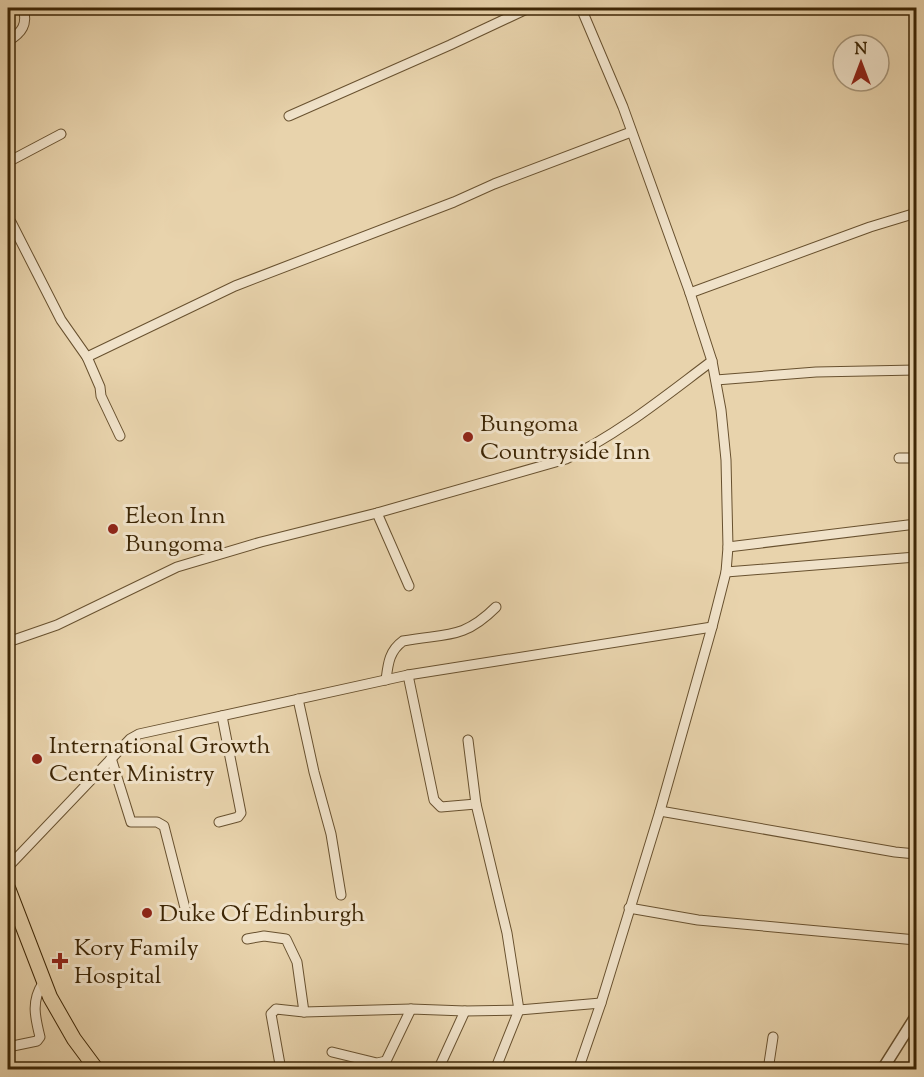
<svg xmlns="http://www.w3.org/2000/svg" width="924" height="1077" font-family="'Sorts Mill Goudy',serif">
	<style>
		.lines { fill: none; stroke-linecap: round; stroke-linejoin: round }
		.minor-casing { stroke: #68512f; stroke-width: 11 }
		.tertiary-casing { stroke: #68512f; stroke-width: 13 }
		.primary-casing { stroke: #3d2605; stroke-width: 16 }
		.minor { stroke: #f0e2c9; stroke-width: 9 }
		.tertiary { stroke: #f0e2c9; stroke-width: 10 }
		.primary { stroke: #e8d3ac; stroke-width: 14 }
		.poi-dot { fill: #8f2418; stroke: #f0e2c9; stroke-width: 2 }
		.labels { text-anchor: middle; stroke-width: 6; stroke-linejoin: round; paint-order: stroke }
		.poi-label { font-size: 24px; fill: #3d2605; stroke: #f0e2c9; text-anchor: start }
	</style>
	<rect width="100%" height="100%" fill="#e8d3ac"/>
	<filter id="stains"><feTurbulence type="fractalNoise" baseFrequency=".00333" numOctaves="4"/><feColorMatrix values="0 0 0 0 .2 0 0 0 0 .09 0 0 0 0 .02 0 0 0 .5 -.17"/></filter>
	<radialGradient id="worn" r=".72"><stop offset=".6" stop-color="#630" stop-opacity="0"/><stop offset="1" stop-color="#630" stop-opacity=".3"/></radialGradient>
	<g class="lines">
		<g class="minor-casing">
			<g id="minor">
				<path d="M 8,41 C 22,33 28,24 23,8"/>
				<path d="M 289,116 L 450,45 L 529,8"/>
				<path d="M 8,162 L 61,134"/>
				<path d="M 8,220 L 11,222 L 61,320 L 87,357 L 100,387 L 101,396 L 120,436"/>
				<path d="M 690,293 L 870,227 L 916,213"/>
				<path d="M 87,357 L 235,286 L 454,202 L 494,184 L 631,132"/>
				<path d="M 716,380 L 816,372 L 916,370"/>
				<path d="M 899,458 L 916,458"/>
				<path d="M 377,513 L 409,586"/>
				<path d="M 728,547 L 916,524"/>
				<path d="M 726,572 L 916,557"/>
				<path d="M 8,642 L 57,625 L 177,567 L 261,542 L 377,513 L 566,459 C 619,434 665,396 712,361"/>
				<path d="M 408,675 L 434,800 L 441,807 L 476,804"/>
				<path d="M 386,680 C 388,664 389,651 403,641 C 446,633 463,640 496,607"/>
				<path d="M 298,699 L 314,772 L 331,834 L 341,895"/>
				<path d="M 468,740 L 476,804 L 507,933 L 519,1010 L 495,1070"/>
				<path d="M 111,758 L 131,822 L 157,822 L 164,826 L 185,908"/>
				<path d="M 660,811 L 895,852 L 916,854"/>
				<path d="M 219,822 L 238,817 L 241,813 L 222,716"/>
				<path d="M 8,867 L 130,739 L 139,734 L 408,675 L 712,627"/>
				<path d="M 629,908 L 698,920 L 916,940"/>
				<path d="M 247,939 L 264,936 L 286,939 L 297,962 L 304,1012"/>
				<path d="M 8,1047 L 37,1041 L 40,1037 C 35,1017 31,1001 43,983"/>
				<path d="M 332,1052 L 377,1063 L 386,1061 L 411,1009"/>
				<path d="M 281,1070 L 271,1014 L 276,1009 L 304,1012 L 411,1009 L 465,1011 L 519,1010 L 601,1003"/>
				<path d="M 438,1070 L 465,1011"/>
				<path d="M 578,1070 L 601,1003 L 660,811 L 712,627 L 726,572 L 728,547 L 726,460 L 721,410 L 712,361 L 690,293 L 623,107 L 581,8"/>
				<path d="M 768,1070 L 773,1037"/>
			</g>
		</g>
		<g class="tertiary-casing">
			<path id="tertiary" d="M 882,1070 L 916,1016"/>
		</g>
		<g class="primary-casing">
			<path id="primary" d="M 8,888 L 50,997 L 74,1039 L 97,1070"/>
		</g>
		<use href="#minor" class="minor"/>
		<use href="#tertiary" class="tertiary"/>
		<use href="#primary" class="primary"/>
	</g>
	<g class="poi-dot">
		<circle cx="468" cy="437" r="6"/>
		<circle cx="113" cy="529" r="6"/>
		<circle cx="37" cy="759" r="6"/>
		<circle cx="147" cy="913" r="6"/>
		<path d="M57 952h6v6h6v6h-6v6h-6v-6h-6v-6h6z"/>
	</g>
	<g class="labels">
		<g class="poi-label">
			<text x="480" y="431">Bungoma<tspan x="480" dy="28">Countryside Inn</tspan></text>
			<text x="125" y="523">Eleon Inn<tspan x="125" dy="28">Bungoma</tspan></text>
			<text x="49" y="753">International Growth<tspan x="49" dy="28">Center Ministry</tspan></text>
			<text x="159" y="921">Duke Of Edinburgh</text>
			<text x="74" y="955">Kory Family<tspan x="74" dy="28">Hospital</tspan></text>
		</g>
	</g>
	<rect width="924" height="1077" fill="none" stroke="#e8d3ac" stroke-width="30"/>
	<rect x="9" y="9" width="906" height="1059" fill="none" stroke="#3d2605" stroke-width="3"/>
	<rect x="15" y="15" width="894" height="1047" fill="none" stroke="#3d2605" stroke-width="1.5"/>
	<g transform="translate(861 63)"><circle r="28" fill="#f0e2c9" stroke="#a8977b" stroke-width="1.5"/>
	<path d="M0-4.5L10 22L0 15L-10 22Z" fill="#8f2418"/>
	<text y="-9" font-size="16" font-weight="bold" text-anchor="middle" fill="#3d2605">N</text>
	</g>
	<rect width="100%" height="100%" filter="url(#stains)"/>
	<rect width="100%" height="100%" fill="url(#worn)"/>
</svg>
